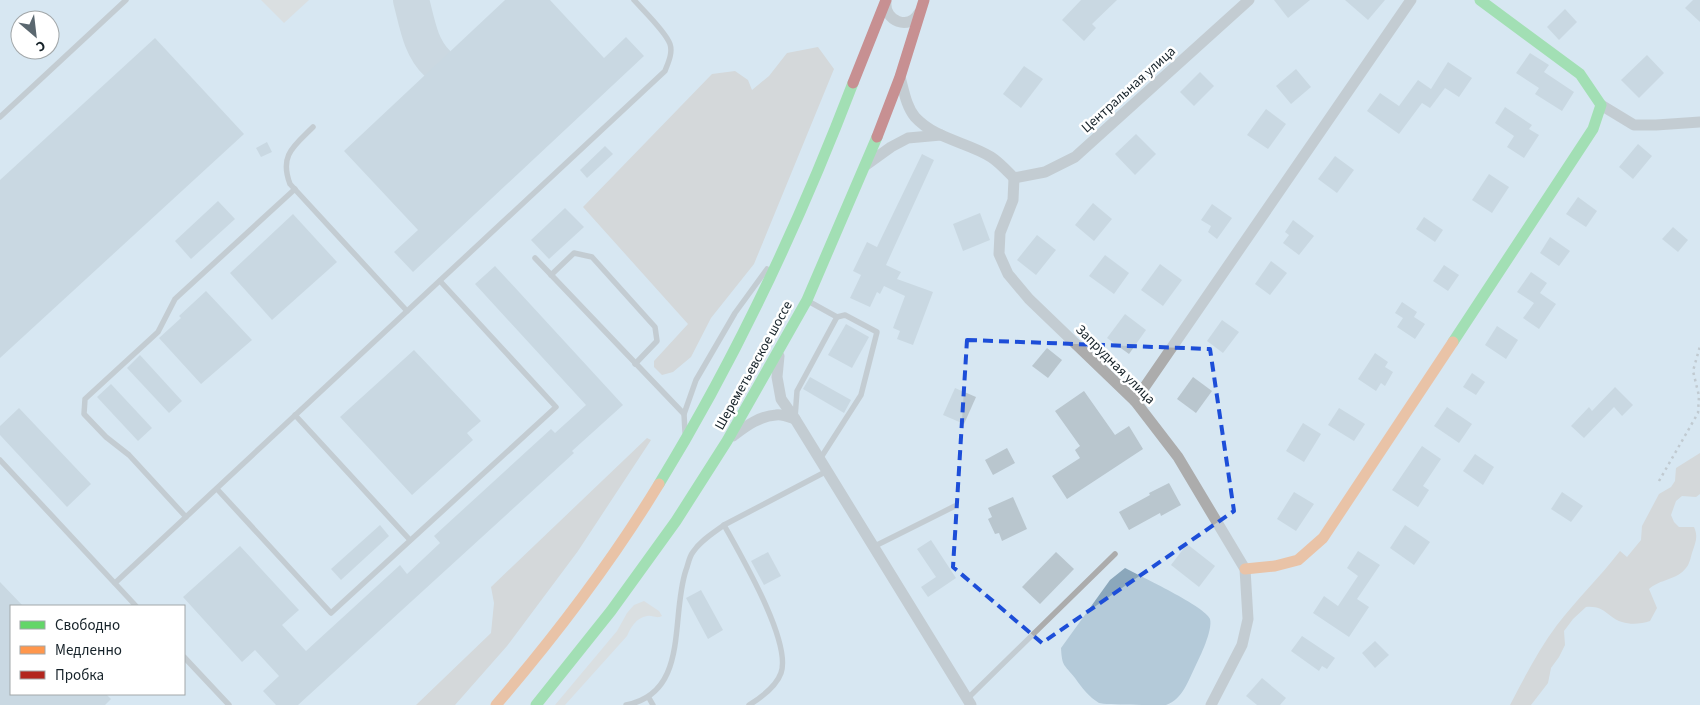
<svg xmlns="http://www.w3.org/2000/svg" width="1700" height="705" font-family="'Source Sans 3',sans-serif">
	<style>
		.green { fill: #ded4cd }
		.forest { fill: #d0c5bc }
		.water { fill: #8ba7bb }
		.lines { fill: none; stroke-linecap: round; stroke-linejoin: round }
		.taxiway { stroke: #bcc6cc; stroke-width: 36 }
		.building { fill: #b9c6ce }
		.path { stroke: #a5a6a8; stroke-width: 2.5; stroke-dasharray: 2.5 4; stroke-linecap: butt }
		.lane { stroke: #acacac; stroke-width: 5.5 }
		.street { stroke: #acacac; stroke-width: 11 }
		.fast { stroke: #63d668; stroke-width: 11 }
		.slow { stroke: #ff974d; stroke-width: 11 }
		.jam { stroke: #b3261e; stroke-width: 11 }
		.marked { fill: none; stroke: #1d4ed8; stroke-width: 4; stroke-dasharray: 10 6; stroke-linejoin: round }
		.labels { text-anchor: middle; stroke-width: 5; stroke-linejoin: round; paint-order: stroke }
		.street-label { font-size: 14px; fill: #162229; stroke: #fff }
	</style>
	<rect width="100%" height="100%" fill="#d7e7f2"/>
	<g class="green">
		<path d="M 261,0 L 309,0 L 284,23 Z"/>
		<path d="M 644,601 L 659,611 L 662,616 C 656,619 653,615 647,616 C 636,618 631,627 627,636 L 565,705 L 555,705 L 617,631 L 627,613 L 634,605 Z"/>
	</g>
	<g class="forest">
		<path d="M 818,47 L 834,69 L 754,264 L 711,318 L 691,357 L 673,372 L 662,375 L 654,367 L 654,361 L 688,324 L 583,207 L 712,74 L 735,71 L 748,80 L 752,90 L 769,76 L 787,53 Z"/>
		<path d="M 647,438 L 651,440 L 578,551 L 507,646 L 455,705 L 416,705 L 491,633 L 494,603 L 491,587 Z"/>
		<path d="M 1700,453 L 1700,494 L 1696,497 L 1682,496 L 1676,501 L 1671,515 L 1674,522 L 1679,527 L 1694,527 C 1698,536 1696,541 1693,550 C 1691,555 1690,564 1686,568 C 1677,580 1660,579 1649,589 L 1657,608 L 1650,621 C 1641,624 1631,625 1622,622 C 1608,618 1605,605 1586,607 L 1573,619 L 1564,631 L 1565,645 L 1559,657 L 1551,668 L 1548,683 L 1531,705 L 1510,705 C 1524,678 1539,649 1557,625 C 1577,599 1600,577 1620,551 L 1627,557 L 1641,540 L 1642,526 L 1659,494 L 1671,487 L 1675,481 L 1676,468 Z"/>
	</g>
	<path class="water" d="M 1125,568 C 1140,576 1206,607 1210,619 C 1213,630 1200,657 1195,667 C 1188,681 1183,699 1166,705 C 1155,705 1106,705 1099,703 C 1089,697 1082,688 1075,678 C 1064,664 1062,667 1061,648 L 1110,580 Z"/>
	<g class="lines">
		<path class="taxiway" d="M 411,0 C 417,22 420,47 437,63"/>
	</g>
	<g class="building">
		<path d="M 505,0 L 550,0 L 604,58 L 626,37 L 644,56 L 413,272 L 394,252 L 418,230 L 344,151 Z"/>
		<path d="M 1081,0 L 1117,0 L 1092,24 L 1096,28 L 1084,41 L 1062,20 Z"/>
		<path d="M 1274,0 L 1310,0 L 1288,18 Z"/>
		<path d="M 1345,0 L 1385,0 L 1368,20 Z"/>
		<path d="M 1693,0 L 1700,0 L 1700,22 L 1685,8 Z"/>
		<path d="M 1565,9 L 1577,22 L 1559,40 L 1547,27 Z"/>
		<path d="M 155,38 L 244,134 L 0,358 L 0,180 Z"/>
		<path d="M 1530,53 L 1549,65 L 1544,72 L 1574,92 L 1562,111 L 1535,94 L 1539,88 L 1516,73 Z"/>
		<path d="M 1647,55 L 1664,73 L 1639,98 L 1621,80 Z"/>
		<path d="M 1448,62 L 1472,78 L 1459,97 L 1445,88 L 1430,108 L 1422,103 L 1399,134 L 1367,111 L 1380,93 L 1399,106 L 1418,80 L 1431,89 Z"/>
		<path d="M 1024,66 L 1043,79 L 1021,108 L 1003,94 Z"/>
		<path d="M 1296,69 L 1311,87 L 1291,104 L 1276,86 Z"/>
		<path d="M 1200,72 L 1214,86 L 1194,106 L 1180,92 Z"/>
		<path d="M 1505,107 L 1532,125 L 1529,129 L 1539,135 L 1524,158 L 1507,147 L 1514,136 L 1495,123 Z"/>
		<path d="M 1266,109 L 1286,124 L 1268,149 L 1247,135 Z"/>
		<path d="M 1136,134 L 1156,154 L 1135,175 L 1115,154 Z"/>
		<path d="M 267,142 L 272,152 L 261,157 L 256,148 Z"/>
		<path d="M 1638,144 L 1652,156 L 1633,179 L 1619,167 Z"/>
		<path d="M 605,146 L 613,154 L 587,178 L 580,170 Z"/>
		<path d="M 922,154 L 934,160 L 886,265 L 901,272 L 897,279 L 933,292 L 913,345 L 897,339 L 900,331 L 893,328 L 905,296 L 884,286 L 880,294 L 877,292 L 870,307 L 850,298 L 861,275 L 853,271 L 867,242 L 877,247 Z"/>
		<path d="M 1335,156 L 1354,170 L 1337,193 L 1318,179 Z"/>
		<path d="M 1489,174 L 1509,187 L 1492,213 L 1472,200 Z"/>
		<path d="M 1578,197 L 1597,211 L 1586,227 L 1566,214 Z"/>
		<path d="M 218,201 L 235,219 L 191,259 L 175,241 Z"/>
		<path d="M 1093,203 L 1112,219 L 1094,241 L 1075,225 Z"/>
		<path d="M 1212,204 L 1232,218 L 1217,239 L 1208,232 L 1211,226 L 1201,220 Z"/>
		<path d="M 565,208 L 584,227 L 549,259 L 531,240 Z"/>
		<path d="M 980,213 L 990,240 L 963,251 L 953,224 Z"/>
		<path d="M 293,214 L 337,262 L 272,320 L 230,273 Z"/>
		<path d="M 1424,217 L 1443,230 L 1435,242 L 1416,229 Z"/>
		<path d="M 1293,220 L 1314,236 L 1299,255 L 1283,243 L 1289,235 L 1285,232 Z"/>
		<path d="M 1673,227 L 1688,240 L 1678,252 L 1662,239 Z"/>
		<path d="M 1037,235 L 1056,250 L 1036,275 L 1017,260 Z"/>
		<path d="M 1550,237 L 1570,251 L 1559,266 L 1540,253 Z"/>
		<path d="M 1105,255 L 1129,273 L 1114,294 L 1089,276 Z"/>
		<path d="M 1271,261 L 1287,273 L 1270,295 L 1255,284 Z"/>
		<path d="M 1160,264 L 1182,280 L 1163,306 L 1141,290 Z"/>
		<path d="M 1444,265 L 1459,275 L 1448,291 L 1433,281 Z"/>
		<path d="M 495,266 L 623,405 L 572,451 L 574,453 L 298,705 L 276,705 L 263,691 L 279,676 L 255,650 L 242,662 L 183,597 L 240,546 L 299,610 L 282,625 L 306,651 L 400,565 L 407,574 L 440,543 L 434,536 L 551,429 L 555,433 L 586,405 L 475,284 Z"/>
		<path d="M 1531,272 L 1547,283 L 1540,293 L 1556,304 L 1539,329 L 1523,318 L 1534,303 L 1517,292 Z"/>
		<path d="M 206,291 L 252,340 L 201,384 L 159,338 L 181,318 L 179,316 Z"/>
		<path d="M 1402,302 L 1417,312 L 1414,317 L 1425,324 L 1415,339 L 1397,327 L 1403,318 L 1395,313 Z"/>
		<path d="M 1125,314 L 1146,330 L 1129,354 L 1107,338 Z"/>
		<path d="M 1222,320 L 1239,332 L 1223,353 L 1207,341 Z"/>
		<path d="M 846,324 L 869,337 L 852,368 L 828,355 Z"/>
		<path d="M 1497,326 L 1518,340 L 1506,359 L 1485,345 Z"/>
		<path d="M 1047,348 L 1062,360 L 1048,378 L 1032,366 Z"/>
		<path d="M 414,350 L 481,421 L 467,433 L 473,440 L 412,495 L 340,417 Z"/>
		<path d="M 1375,353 L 1388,362 L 1385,367 L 1393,372 L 1385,386 L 1381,383 L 1376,391 L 1358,379 Z"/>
		<path d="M 140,355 L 182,401 L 169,413 L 127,368 Z"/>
		<path d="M 1472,373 L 1485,382 L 1476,395 L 1463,387 Z"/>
		<path d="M 810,377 L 851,400 L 844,413 L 803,389 Z"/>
		<path d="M 1193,377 L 1212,391 L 1196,413 L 1177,399 Z"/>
		<path d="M 111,384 L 152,428 L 138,441 L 97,397 Z"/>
		<path d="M 1615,387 L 1633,405 L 1622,416 L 1614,407 L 1584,438 L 1571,426 L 1589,407 L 1592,411 Z"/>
		<path d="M 955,388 L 976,397 L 964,424 L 943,415 Z"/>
		<path d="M 1084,391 L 1115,435 L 1129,426 L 1143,449 L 1067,499 L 1052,476 L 1080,458 L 1075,450 L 1080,446 L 1055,411 Z"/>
		<path d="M 1447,407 L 1472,424 L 1459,443 L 1434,426 Z"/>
		<path d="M 19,408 L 91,484 L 67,507 L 0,435 L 0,426 Z"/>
		<path d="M 1339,408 L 1365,424 L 1354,441 L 1328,425 Z"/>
		<path d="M 1303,423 L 1321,434 L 1304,462 L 1286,451 Z"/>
		<path d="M 1422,446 L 1441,459 L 1423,486 L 1429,490 L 1418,507 L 1392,490 Z"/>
		<path d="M 1007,448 L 1015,463 L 993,475 L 985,460 Z"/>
		<path d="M 1475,454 L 1494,467 L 1483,485 L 1463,471 Z"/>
		<path d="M 1169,483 L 1181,505 L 1161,516 L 1160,513 L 1129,530 L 1119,512 L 1150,495 L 1149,493 Z"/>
		<path d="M 1294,492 L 1314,504 L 1296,531 L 1277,519 Z"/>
		<path d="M 1562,492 L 1583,506 L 1571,522 L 1551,509 Z"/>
		<path d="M 1013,497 L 1027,529 L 1002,541 L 999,533 L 995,534 L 988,519 L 992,517 L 988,508 Z"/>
		<path d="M 380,525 L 389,536 L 341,580 L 331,569 Z"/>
		<path d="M 1405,525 L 1430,542 L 1414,565 L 1390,548 Z"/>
		<path d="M 931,540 L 956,578 L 928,597 L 921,587 L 936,577 L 917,549 Z"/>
		<path d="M 1187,544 L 1215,566 L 1199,587 L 1171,565 Z"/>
		<path d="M 1358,551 L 1380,565 L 1357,599 L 1369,607 L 1349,637 L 1313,613 L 1324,596 L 1338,606 L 1358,576 L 1347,568 Z"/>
		<path d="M 768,552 L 781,576 L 764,585 L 751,561 Z"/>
		<path d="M 1056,552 L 1074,569 L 1040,604 L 1022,587 Z"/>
		<path d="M 0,582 L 23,606 L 11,606 L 11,694 L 106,694 L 111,699 L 105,705 L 0,705 Z"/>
		<path d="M 701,590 L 723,630 L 708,639 L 686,598 Z"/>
		<path d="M 1302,636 L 1335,658 L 1327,669 L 1322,666 L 1319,671 L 1291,651 Z"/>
		<path d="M 1375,641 L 1389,655 L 1375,668 L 1362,653 Z"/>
		<path d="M 1262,678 L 1286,698 L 1280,705 L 1257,705 L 1246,696 Z"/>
	</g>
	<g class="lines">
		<path class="path" d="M 1659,481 L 1698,413 L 1699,396 L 1693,371 L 1700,346"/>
		<g class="lane">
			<path d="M 0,117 L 126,0"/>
			<path d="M 313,127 C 294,146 279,155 290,184 L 407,311"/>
			<path d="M 535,258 L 684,414"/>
			<path d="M 551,275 L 574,253 L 592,257 L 655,327 L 657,341 L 635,364"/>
			<path d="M 295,415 L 410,540"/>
			<path d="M 795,418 L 797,391 L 837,317 L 808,301"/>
			<path d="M 685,432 L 684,414 L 696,380 L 735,313 L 767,269"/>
			<path d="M 820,459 L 861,395 L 877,332 L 845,315 L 837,317"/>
			<path d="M 0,460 L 136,606"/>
			<path d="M 217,489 L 331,613 L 556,407 L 440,281"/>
			<path d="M 186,517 L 129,455 L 106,437 L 84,414 L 85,399 L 158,332 L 175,299 L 295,189"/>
			<path d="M 875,546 L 955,506"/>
			<path d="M 115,583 L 665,71 C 668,63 673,53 670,44 C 666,32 643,10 634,0"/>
			<path d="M 184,657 L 229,705"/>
			<path d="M 649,698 L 653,705"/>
			<path d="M 968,698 L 1115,554"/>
			<path d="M 626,705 C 690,693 670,617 686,570 C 688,565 689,557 693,552 C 700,541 713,533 724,525"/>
			<path d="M 749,705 C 762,697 776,687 781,673 C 792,642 740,554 724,525 L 827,471"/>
		</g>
		<g class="street">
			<path d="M 886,2 C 884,21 909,31 919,13"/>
			<path d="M 900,77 C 904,91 906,106 915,117 C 935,139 967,142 991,157 C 999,162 1007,171 1014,178"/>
			<path d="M 1601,105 L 1634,125 L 1656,125 L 1700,122"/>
			<path d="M 866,165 L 891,147 L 908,138 L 941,135"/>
			<path d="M 1014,178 L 1013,200 L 1000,233 L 999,254 L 1008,274 L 1029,299 L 1135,401 L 1178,457 L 1245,569 L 1248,619 L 1242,645 L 1211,705"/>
			<path d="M 1014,178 L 1045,172 L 1075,157 L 1249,0"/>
			<path d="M 779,356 L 777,377 L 781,399 L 795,419 L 971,705"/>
			<path d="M 1135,401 L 1411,0"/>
			<path d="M 733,436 C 745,427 759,416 776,415 C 782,414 789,417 795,419"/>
		</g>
		<g class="fast">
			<path d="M 1453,342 L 1593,129 L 1601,105 L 1580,74 L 1480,0"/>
			<path d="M 659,484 C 738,355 799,224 853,83"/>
			<path d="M 536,705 L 611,611 L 676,521 L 727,441 L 807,300 L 877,137"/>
		</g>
		<g class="slow">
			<path d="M 1245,569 L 1275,566 L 1298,560 L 1323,538 L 1453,342"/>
			<path d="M 496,705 C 556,635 611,563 659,484"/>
		</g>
		<g class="jam">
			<path d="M 853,83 L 886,0"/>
			<path d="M 877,137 L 900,77 L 924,0"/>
		</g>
	</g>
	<path d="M0 0H1700V705H0ZM 967,340 L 1210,349 L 1234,511 L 1042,643 L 953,567 Z" fill="#d7e7f2" fill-opacity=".55" fill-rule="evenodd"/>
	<path class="marked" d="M 967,340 L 1210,349 L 1234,511 L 1042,643 L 953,567 Z"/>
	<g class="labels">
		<g class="street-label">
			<text transform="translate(1128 89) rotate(-42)" y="5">Центральная улица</text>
			<text transform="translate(1116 364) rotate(45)" y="5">Запрудная улица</text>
			<text transform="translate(753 365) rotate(-61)" y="5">Шереметьевское шоссе</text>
		</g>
	</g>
	<rect x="10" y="605" width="175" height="90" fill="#ffffff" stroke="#a2a7a9"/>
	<rect x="20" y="621" width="25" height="8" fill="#63d668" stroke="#a2a7a9"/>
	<text x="55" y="630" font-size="15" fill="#162229">Свободно</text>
	<rect x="20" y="646" width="25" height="8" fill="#ff974d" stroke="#a2a7a9"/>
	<text x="55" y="655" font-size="15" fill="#162229">Медленно</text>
	<rect x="20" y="671" width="25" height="8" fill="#b3261e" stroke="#a2a7a9"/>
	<text x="55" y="680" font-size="15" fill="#162229">Пробка</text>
	<g transform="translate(35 35) rotate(152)"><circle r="24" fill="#ffffff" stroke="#a2a7a9"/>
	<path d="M0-4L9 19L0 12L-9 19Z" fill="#5a676f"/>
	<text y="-8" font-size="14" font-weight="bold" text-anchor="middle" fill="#162229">С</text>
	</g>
</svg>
